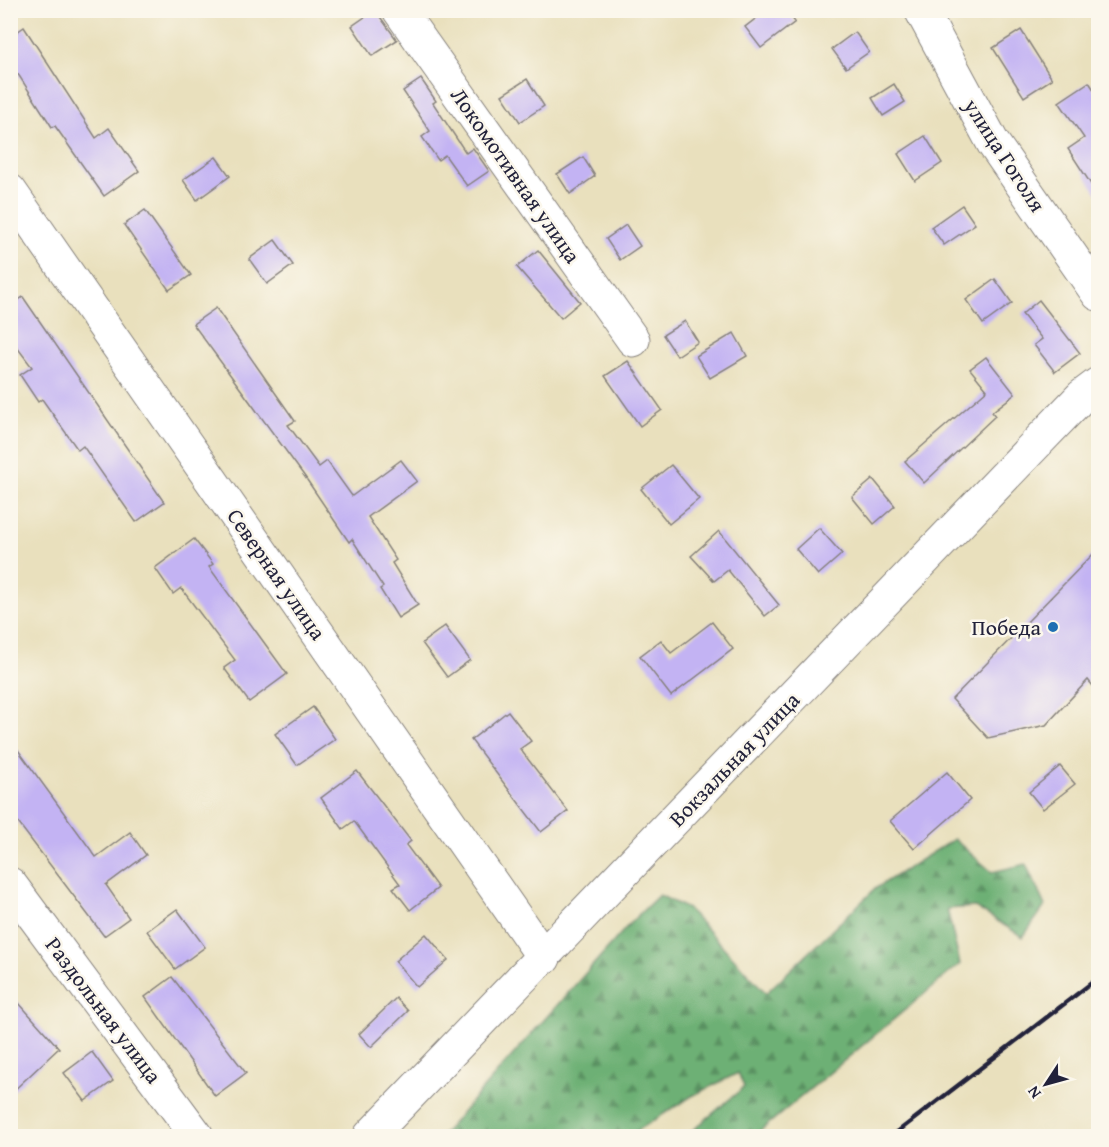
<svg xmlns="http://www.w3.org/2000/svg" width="1109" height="1147" font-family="'Gentium Book Plus',serif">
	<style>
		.forest { fill: url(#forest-firs); stroke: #486958; stroke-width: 1.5 }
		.building { fill: #c3b3f3 }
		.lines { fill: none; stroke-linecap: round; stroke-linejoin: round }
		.minor-casing { stroke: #86817c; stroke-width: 35 }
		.major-casing { stroke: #86817c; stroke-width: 35 }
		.minor { stroke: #fff; stroke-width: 33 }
		.major { stroke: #fff; stroke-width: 33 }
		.rail { stroke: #22223b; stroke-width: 4.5 }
		.poi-dot { fill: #1f6fb2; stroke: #fbf7ec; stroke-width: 2 }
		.labels { text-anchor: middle; stroke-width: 5; stroke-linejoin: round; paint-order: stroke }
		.street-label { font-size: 22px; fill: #22223b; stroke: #fbf7ec }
		.poi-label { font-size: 22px; fill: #22223b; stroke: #fbf7ec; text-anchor: end }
	</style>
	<defs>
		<pattern id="forest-firs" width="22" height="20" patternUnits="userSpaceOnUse" patternTransform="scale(1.5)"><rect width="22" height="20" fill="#6db074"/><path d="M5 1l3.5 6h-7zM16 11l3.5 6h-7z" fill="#598f60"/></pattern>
	</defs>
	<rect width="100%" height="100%" fill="#fbf7ec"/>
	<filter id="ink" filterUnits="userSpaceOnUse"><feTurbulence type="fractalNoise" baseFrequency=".0167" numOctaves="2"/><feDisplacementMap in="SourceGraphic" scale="12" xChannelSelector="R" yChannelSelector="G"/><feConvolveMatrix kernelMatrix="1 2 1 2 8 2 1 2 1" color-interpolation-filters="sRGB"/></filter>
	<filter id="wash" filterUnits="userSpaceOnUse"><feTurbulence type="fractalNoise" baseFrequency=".008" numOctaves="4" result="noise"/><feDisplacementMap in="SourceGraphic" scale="24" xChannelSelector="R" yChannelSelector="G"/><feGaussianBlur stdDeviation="1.35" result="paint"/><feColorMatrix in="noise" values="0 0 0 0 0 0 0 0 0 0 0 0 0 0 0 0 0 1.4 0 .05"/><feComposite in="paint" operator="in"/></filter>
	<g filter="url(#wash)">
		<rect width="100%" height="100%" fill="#e9e0bd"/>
		<path class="forest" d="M 954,839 L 992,872 L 1026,864 L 1045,906 L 1023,937 L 975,907 L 947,909 L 960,964 L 754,1136 L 686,1136 L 744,1087 L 738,1073 L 692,1096 L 629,1136 L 441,1136 L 631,922 L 659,895 L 688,909 L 766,993 L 876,888 Z"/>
		<g id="blocks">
			<g class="building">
				<path d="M 375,10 L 397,40 L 372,56 L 352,26 Z"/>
				<path d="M 767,10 L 786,10 L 795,22 L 761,48 L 745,27 Z"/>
				<path d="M 24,27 L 96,138 L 109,128 L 139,171 L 104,196 L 55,126 L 52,127 L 18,74 L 10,80 L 10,37 Z"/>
				<path d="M 1021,30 L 1052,79 L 1024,97 L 993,48 Z"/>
				<path d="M 855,32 L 869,52 L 846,68 L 832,49 Z"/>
				<path d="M 421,79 L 436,101 L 433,103 L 466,153 L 473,148 L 489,171 L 467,186 L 445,155 L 438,160 L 422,137 L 430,131 L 403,91 Z"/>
				<path d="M 527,79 L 544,106 L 520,122 L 502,95 Z"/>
				<path d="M 1089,82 L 1098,96 L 1098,195 L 1068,149 L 1084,138 L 1059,102 Z"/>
				<path d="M 894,84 L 905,102 L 883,116 L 872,98 Z"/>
				<path d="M 925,136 L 942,163 L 915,181 L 898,154 Z"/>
				<path d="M 216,157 L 230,176 L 197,200 L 183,180 Z"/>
				<path d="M 583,157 L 595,176 L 570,194 L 557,174 Z"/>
				<path d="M 962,205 L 975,224 L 944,245 L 931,227 Z"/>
				<path d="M 145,210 L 191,275 L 169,290 L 124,225 Z"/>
				<path d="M 626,225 L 640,246 L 620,260 L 606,239 Z"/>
				<path d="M 275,240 L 293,265 L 267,284 L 249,259 Z"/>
				<path d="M 538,250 L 580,302 L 561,318 L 517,267 Z"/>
				<path d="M 995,279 L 1012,303 L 983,324 L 966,300 Z"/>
				<path d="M 23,297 L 164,502 L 136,522 L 83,446 L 78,450 L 42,399 L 38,402 L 20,375 L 32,367 L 10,338 L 10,306 Z"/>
				<path d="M 1039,300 L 1080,353 L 1055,372 L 1034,345 L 1042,339 L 1022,314 Z"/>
				<path d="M 216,308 L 295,421 L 288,425 L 319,467 L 327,461 L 352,496 L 401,460 L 417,481 L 368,517 L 396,560 L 392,563 L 418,605 L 398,618 L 380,589 L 383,587 L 352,539 L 349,542 L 305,477 L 193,324 Z"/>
				<path d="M 685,321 L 698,342 L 677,356 L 663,335 Z"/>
				<path d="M 734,333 L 747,356 L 710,378 L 696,356 Z"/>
				<path d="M 986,357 L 1015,394 L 992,412 L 995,416 L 924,483 L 905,461 L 987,390 L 970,369 Z"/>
				<path d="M 628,361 L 662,410 L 640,426 L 605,376 Z"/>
				<path d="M 671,465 L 699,499 L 669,524 L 641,489 Z"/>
				<path d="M 873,479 L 895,506 L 874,524 L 852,497 Z"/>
				<path d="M 819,528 L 842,554 L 818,575 L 796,549 Z"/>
				<path d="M 719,531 L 779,605 L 765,616 L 728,570 L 714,581 L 691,556 Z"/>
				<path d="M 194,539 L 213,564 L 209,567 L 287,674 L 249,702 L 224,668 L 235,660 L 181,588 L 173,594 L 155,568 Z"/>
				<path d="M 1098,549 L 1098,692 L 1088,680 L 1046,725 L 988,738 L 952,699 Z"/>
				<path d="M 712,622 L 733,649 L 671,696 L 640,656 L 661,640 L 671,653 Z"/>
				<path d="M 445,626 L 470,660 L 447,677 L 422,643 Z"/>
				<path d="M 313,707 L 335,739 L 297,765 L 275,734 Z"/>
				<path d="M 508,711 L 531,741 L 520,749 L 568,811 L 541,832 L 471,740 Z"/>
				<path d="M 10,739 L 96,857 L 130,832 L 146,855 L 106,885 L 129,918 L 104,936 L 10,812 Z"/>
				<path d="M 1060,766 L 1075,784 L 1043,809 L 1029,792 Z"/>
				<path d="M 357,771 L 411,841 L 406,845 L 438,888 L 410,910 L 393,888 L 400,884 L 354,821 L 343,829 L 321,798 Z"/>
				<path d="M 947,772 L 970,800 L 914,849 L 890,821 Z"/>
				<path d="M 177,909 L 205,947 L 175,969 L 147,931 Z"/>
				<path d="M 426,934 L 448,960 L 417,987 L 395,961 Z"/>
				<path d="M 172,977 L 246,1073 L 215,1096 L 145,997 Z"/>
				<path d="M 10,993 L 59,1048 L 10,1094 Z"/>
				<path d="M 396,998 L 408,1011 L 371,1047 L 359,1034 Z"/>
				<path d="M 92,1052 L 113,1081 L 85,1101 L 64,1073 Z"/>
			</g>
		</g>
	</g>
	<g filter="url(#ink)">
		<use href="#blocks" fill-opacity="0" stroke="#86817c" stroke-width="1.5"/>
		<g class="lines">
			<g class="minor-casing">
				<g id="minor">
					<path d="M 399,10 L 633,340"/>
					<path d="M 10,191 L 544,958"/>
					<path d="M 10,884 L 197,1136"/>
				</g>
			</g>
			<g class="major-casing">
				<g id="major">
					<path d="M 921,10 L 993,143 L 1098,294"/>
					<path d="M 370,1136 L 1082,396 L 1098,384"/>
				</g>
			</g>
			<use href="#minor" class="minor"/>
			<use href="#major" class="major"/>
			<path class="rail" d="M 892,1136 L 1098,978"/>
		</g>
	</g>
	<circle class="poi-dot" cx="1053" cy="627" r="6"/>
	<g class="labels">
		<g class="street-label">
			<text transform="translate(1005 155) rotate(57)" y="8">улица Гоголя</text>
			<text transform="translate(516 175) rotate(55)" y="8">Локомотивная улица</text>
			<text transform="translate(277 574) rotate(55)" y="8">Северная улица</text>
			<text transform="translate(734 759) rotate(-46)" y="8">Вокзальная улица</text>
			<text transform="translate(104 1010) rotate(53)" y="8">Раздольная улица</text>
		</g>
		<g class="poi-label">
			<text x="1041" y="635">Победа</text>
		</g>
	</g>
	<rect width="1109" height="1147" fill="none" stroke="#fbf7ec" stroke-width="36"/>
	<g transform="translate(1046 1084) rotate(234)" stroke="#fbf7ec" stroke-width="4.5" paint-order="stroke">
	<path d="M0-4.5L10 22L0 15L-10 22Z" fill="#22223b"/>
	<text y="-9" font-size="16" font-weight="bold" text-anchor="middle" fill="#22223b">N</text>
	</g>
</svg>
